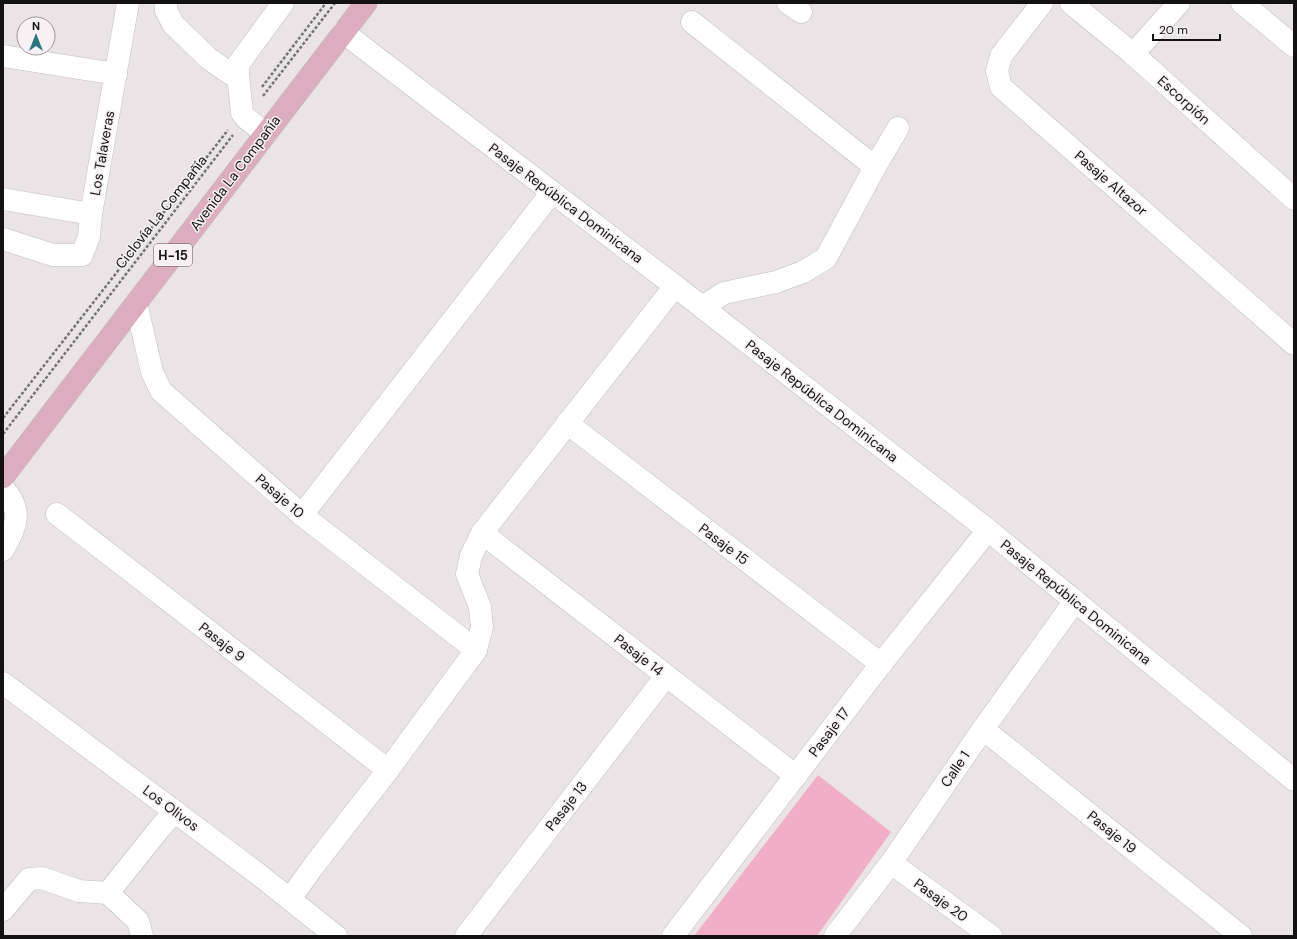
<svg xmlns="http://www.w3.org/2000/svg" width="1297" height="939" font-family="'DM Sans',sans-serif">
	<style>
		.green { fill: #f0afc7 }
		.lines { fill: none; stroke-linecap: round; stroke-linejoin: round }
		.minor-casing { stroke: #c3bdbf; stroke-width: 23 }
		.major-casing { stroke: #c2c1c1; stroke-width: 23 }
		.path { stroke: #767374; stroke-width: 2.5; stroke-dasharray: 3 2; stroke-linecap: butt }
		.minor { stroke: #fff; stroke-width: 22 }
		.major { stroke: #dcacbf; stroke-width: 22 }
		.labels { text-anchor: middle; stroke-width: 3; stroke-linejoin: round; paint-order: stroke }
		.shield { fill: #f7f1f3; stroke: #575456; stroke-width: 1 }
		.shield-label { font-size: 13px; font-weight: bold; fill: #131112 }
		.street-label { font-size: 14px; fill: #131112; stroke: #f7f1f3 }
	</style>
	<rect width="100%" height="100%" fill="#eae4e6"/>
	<path class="green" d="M 818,775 L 891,832 L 817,936 L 694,936 Z"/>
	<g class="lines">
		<g class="minor-casing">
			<g id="minor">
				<path d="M 166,3 L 166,10 L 173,24 L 208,58 L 231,74 L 238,72"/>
				<path d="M 788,3 L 801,12"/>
				<path d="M 1042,3 L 1001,56 L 997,71 L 1001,87 L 1294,344"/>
				<path d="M 1071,3 L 1133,54 L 1294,199"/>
				<path d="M 1242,3 L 1294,46"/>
				<path d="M 692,22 L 875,167"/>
				<path d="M 343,32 L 675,286 L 988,530 L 1294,780"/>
				<path d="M 1133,54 L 1179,3"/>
				<path d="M 3,56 L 116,74"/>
				<path d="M 266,134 L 246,118 L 242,113 L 237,66 L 283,3"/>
				<path d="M 3,199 L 91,214 L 128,3"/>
				<path d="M 3,239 L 53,255 L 82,255 L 89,236 L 91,214"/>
				<path d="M 136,303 L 152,372 L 161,391 L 302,515 L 476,650"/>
				<path d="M 702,307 L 724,293 L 776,282 L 803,272 L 826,258 L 875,167 L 898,128"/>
				<path d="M 567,423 L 881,664"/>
				<path d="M 3,488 C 23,509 17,527 3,550"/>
				<path d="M 57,514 L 388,770"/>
				<path d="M 302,515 L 552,192"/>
				<path d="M 482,533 L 796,776"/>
				<path d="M 3,683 L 258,874 L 336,936"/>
				<path d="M 983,729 L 1241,936"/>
				<path d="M 891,863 L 991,936"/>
				<path d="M 290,899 L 312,868 L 388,770 L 476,650 L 482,627 L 480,607 L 467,574 L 471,556 L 482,533 L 675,286"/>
				<path d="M 3,910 L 29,879 L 42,878 L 79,891 L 108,893"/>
				<path d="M 142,936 L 138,921 L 108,893 L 160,828 L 175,811"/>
				<path d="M 466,936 L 666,676"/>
				<path d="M 673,936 L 881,664 L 988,530"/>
				<path d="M 835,936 L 891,863 L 983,729 L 1075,601"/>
			</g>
		</g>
		<g class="major-casing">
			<path id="major" d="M 3,477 L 366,3"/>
		</g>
		<g class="path">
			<path d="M 262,87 L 326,3"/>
			<path d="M 263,96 L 335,3"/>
			<path d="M 3,418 L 228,130"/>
			<path d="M 3,434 L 233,135"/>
		</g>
		<use href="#minor" class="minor"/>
		<use href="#major" class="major"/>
	</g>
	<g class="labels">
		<rect class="shield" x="154" y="244" width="38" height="22" rx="3"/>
		<g class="shield-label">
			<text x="173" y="260">H-15</text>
		</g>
		<g class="street-label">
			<text transform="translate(1184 100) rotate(42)" y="5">Escorpión</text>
			<text transform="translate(102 153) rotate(-80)" y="5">Los Talaveras</text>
			<text transform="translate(235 173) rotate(-53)" y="5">Avenida La Compañía</text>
			<text transform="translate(1111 183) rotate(41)" y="5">Pasaje Altazor</text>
			<text transform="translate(566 203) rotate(37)" y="5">Pasaje República Dominicana</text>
			<text transform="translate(161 212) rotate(-52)" y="5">Ciclovía La Compañía</text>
			<text transform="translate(822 401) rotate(38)" y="5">Pasaje República Dominicana</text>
			<text transform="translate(280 496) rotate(41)" y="5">Pasaje 10</text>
			<text transform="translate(724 544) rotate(37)" y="5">Pasaje 15</text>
			<text transform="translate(1076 602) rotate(39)" y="5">Pasaje República Dominicana</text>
			<text transform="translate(222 642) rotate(38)" y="5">Pasaje 9</text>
			<text transform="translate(639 655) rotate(38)" y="5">Pasaje 14</text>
			<text transform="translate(829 732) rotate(-53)" y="5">Pasaje 17</text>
			<text transform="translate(955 769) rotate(-56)" y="5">Calle 1</text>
			<text transform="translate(566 806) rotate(-52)" y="5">Pasaje 13</text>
			<text transform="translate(171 808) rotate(37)" y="5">Los Olivos</text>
			<text transform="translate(1112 832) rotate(39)" y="5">Pasaje 19</text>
			<text transform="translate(941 900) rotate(36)" y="5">Pasaje 20</text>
		</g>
	</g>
	<rect width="1297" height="939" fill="none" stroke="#131112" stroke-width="8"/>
	<g transform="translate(36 36)"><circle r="19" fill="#f7f1f3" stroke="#9c9799"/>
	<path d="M0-3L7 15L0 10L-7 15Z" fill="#2d757e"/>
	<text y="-6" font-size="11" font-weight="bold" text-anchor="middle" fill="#131112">N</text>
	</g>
	<path d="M1153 34v6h67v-6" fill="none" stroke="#131112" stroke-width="2"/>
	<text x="1159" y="34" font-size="12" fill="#131112" stroke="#f7f1f3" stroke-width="3" paint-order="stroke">20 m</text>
</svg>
